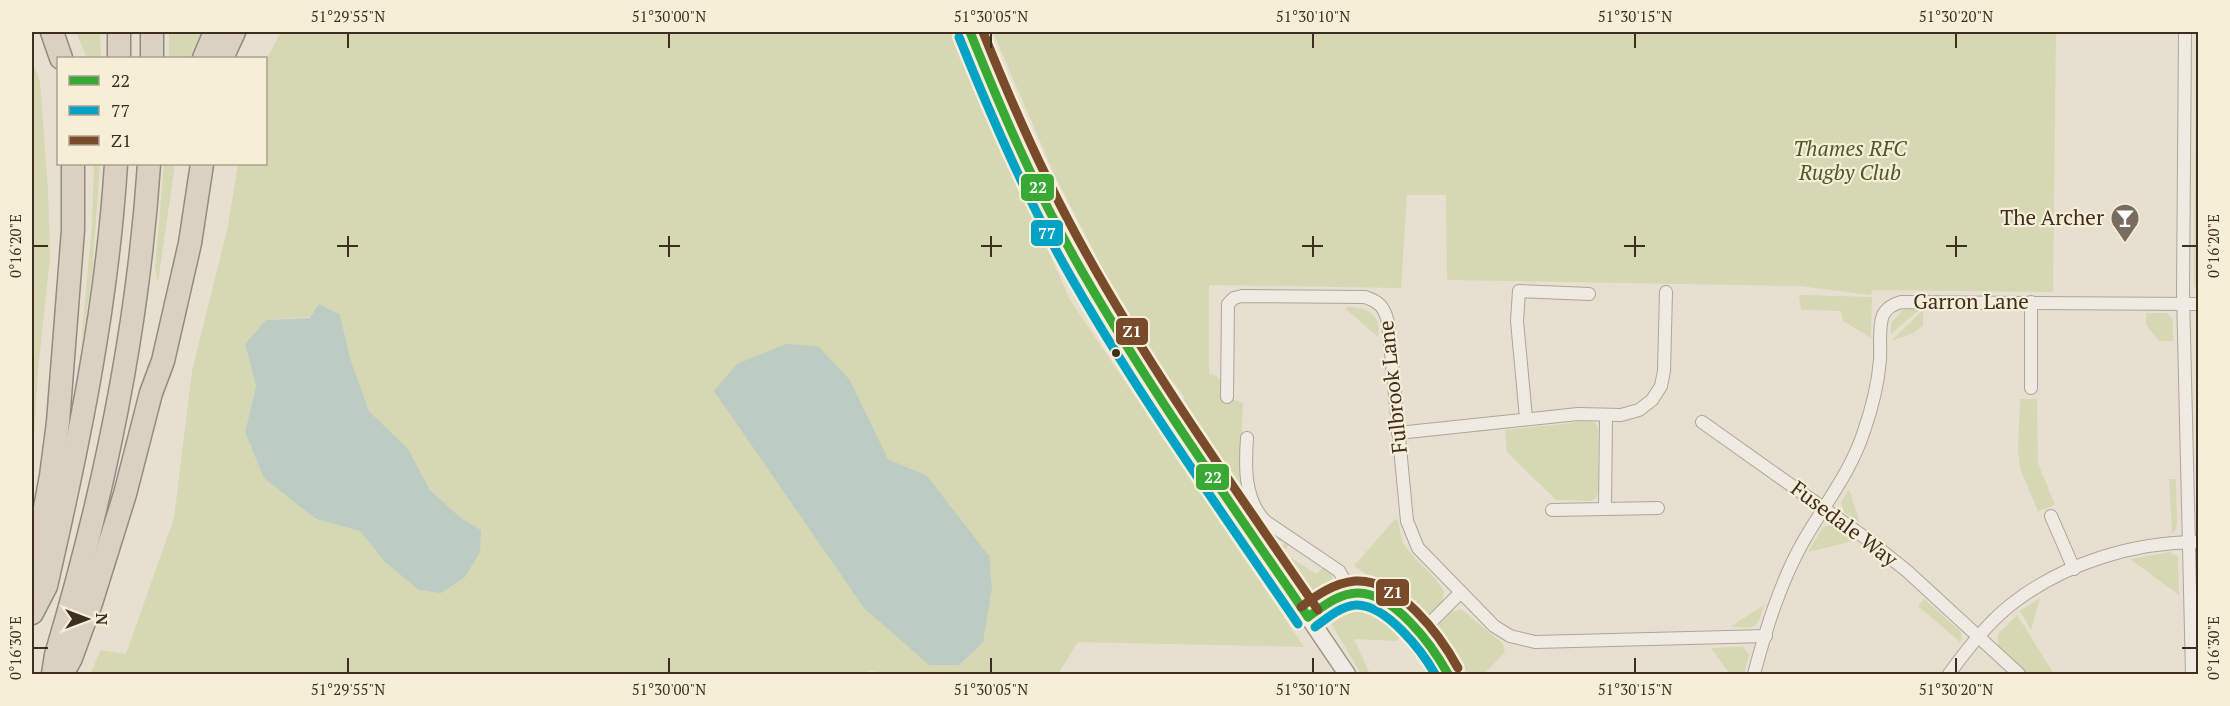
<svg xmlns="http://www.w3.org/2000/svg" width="2230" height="706" font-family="'PT Serif',serif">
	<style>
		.green { fill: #d6d7b3; fill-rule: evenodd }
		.water { fill: #bcccc2 }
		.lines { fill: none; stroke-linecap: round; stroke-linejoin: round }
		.street-casing { stroke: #ada599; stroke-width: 14 }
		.secondary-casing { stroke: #9c958a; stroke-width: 19 }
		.highway-casing { stroke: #928b80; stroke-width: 25 }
		.street { stroke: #efebe3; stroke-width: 12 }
		.secondary { stroke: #efebe3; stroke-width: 16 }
		.highway { stroke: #dad1c2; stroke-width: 22 }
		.bus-1-casing { stroke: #f7eed8; stroke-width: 14 }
		.bus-2-casing { stroke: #f7eed8; stroke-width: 14 }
		.bus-3-casing { stroke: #f7eed8; stroke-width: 14 }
		.bus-1 { stroke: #39a935; stroke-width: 9 }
		.bus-2 { stroke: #03a3c5; stroke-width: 9 }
		.bus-3 { stroke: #7a4b2a; stroke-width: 9 }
		.ticks { fill: none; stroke: #3d2e20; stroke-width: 2 }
		.bus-dot { fill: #3d2e20; stroke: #f7eed8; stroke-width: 2 }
		.labels { text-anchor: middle; stroke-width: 4.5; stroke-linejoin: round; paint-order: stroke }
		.park-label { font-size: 21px; font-style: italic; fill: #4d5a26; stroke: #f7eed8 }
		.poi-label { font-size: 21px; fill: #3d2e20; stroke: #f7eed8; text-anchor: end }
		.street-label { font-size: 21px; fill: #3d2e20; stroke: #f7eed8 }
		.line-badge { stroke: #f7eed8; stroke-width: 2 }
		.badge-label { font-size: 16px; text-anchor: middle; font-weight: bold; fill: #fff }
		.neatline { fill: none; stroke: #3d2e20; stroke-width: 2 }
		.ticks-label { font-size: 15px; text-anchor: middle; fill: #3d2e20 }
	</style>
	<rect width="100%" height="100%" fill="#e7e0d1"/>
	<g class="green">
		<path d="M 76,32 L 100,32 L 101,58 L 87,58 Z"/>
		<path d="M 169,32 L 204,32 L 190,58 L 169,58 Z"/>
		<path d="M 281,32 L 951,32 L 1070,300 L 1304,647 L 1078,642 L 1058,674 L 895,674 L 872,671 L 856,674 L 90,674 L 101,650 L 126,654 L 174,518 L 192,371 L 228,226 L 238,164 L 266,164 L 266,60 ZM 340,315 L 351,361 L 369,411 L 407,449 L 430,490 L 461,518 L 481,530 L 385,562 L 360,531 L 316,519 L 245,432 L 256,386 L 245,344 L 266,320 ZM 850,380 L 888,459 L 927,476 L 715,391 Z"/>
		<path d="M 993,32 L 2056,32 L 2053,292 L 1872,290 L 1871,295 L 1799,286 L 1447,280 L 1446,195 L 1407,195 L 1401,288 L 1209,285 L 1209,374 L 1217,376 L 1222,383 L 1222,396 L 1243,403 L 1241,448 L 1248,500 L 1283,539 L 1271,548 L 1256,526 L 1235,481 L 1180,402 L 1185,398 L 1171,379 L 1166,382 L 1102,284 L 1110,283 L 1054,174 Z"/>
		<path d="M 2198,50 L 2198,290 L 2194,286 L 2196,53 Z"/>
		<path d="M 32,61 L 40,81 L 48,189 L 50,258 L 38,370 L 32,473 Z"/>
		<path d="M 94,164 L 100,164 L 92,277 L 80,356 L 92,224 Z"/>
		<path d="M 164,164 L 175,164 L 158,282 L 155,268 Z"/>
		<path d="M 1799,295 L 1872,297 L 1871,338 L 1843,321 L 1841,311 L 1801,310 Z"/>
		<path d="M 1348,307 C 1367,307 1382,315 1378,337 L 1346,309 Z"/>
		<path d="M 1903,310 L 1919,310 L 1891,334 L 1891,323 Z"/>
		<path d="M 1923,310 L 1923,326 L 1913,333 L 1891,341 Z"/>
		<path d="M 2146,313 L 2167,313 L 2173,320 L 2173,341 L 2159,341 L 2146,325 Z"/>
		<path d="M 2020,399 L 2037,399 L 2038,463 L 2055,505 L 2038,511 L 2020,468 L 2018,452 Z"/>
		<path d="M 1591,421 L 1596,424 L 1598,429 L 1598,492 L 1596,498 L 1591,501 L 1556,500 L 1507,452 L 1505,430 Z"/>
		<path d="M 2169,479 L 2176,479 L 2177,524 L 2176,529 L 2172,534 Z"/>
		<path d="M 1849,489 L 1860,523 L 1844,512 L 1841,502 Z"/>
		<path d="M 1395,519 L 1398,521 C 1400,528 1400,538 1404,544 C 1415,562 1435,573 1444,592 L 1442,602 L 1427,615 L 1354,566 Z"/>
		<path d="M 1832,525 L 1853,541 L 1808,552 L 1823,527 Z"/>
		<path d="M 1287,542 L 1288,545 L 1284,553 L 1316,574 L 1324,567 L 1331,572 C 1338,590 1314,599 1301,590 C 1289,581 1281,563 1273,551 Z"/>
		<path d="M 2170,552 L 2178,557 L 2179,595 L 2130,559 Z"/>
		<path d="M 2040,598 L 2031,630 L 2020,611 Z"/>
		<path d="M 1924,599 L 1961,632 L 1962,639 L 1960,642 L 1918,606 Z"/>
		<path d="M 1359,604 L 1384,610 L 1407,629 L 1397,641 L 1354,639 L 1370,674 L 1361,674 L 1332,625 C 1332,609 1345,607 1359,604 Z"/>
		<path d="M 1764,605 C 1756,632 1757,627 1730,627 Z"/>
		<path d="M 1461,609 L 1503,644 L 1505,652 L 1484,674 L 1468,674 L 1438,626 L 1451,612 Z"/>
		<path d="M 2017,615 L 2054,674 L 2025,674 L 1998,647 L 1998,634 Z"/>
		<path d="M 1743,647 L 1749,655 L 1744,674 L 1730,674 L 1711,648 Z"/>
	</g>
	<g class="water">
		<path d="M 319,304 L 340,315 L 351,361 L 369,411 L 408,449 L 430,490 L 461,518 L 481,530 L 480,552 L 465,577 L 441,593 L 419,590 L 385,562 L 360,531 L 316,519 L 264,478 L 245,432 L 256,386 L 245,344 L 266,320 L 310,318 Z"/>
		<path d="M 786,344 L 818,346 L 850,380 L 888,459 L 927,476 L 989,556 L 992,587 L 983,642 L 959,665 L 929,665 L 864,608 L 714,391 L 737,364 Z"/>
	</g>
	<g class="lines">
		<g class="street-casing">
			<g id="street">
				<path d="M 2185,32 L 2183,293 L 2192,674"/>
				<path d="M 2031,388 L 2031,302"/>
				<path d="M 1227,397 L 1228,304 L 1234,298 L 1242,296 L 1365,297 C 1380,302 1384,307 1388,322 L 1407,521 L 1418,548 L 1494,626 L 1510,636 L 1535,642 L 1766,636"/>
				<path d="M 1526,418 L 1517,321 L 1519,291 L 1589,294"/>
				<path d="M 1702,422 L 1867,539 L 1907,571 L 2019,674"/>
				<path d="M 1398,433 L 1578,414 L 1621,415 L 1639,410 L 1652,400 L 1661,386 L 1664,371 L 1666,292"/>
				<path d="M 1247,438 C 1245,466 1244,499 1265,521 L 1339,571 L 1352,593"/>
				<path d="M 1605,509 L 1606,415"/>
				<path d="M 1552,510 L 1658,508"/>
				<path d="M 2051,516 L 2074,569"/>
				<path d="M 1308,617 C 1323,606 1338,594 1358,593 C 1390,592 1435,647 1448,674"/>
				<path d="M 1420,633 L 1461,592"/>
				<path d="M 1754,674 C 1766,629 1780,583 1803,542 C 1824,505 1851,472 1864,431 C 1872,408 1878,384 1880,360 C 1881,346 1878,328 1883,315 C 1887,307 1894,304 1901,302 L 2198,304"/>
				<path d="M 1949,674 C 1967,649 1988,622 2013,603 C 2065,563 2134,542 2198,542"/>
			</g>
		</g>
		<g class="secondary-casing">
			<path id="secondary" d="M 970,32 L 1015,140 L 1033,180 L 1099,301 L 1148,380 L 1347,674"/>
		</g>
		<g class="highway-casing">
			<g id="highway">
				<path d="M 52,32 L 61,58"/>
				<path d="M 152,32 L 152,58"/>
				<path d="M 119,58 L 119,32"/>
				<path d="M 204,58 L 215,32"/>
				<path d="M 222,58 L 234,32"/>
				<path d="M 32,577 L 51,476 L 58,422 L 73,230 L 73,164"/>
				<path d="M 32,613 L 46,586 C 78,446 107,308 116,164"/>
				<path d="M 53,674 L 56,655 C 104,494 138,332 149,164"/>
				<path d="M 62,674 L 71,658 L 91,603 L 125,494 L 151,393 L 163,361 L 190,243 L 202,164"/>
			</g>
		</g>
		<use href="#street" class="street"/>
		<use href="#secondary" class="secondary"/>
		<use href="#highway" class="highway"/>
		<g class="bus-1-casing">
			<g id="bus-1">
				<path d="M 970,32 C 1001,109 1034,186 1075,259 C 1145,383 1228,499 1308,617"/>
				<path d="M 1308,617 C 1322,607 1339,593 1358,593 C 1394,593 1432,645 1448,674"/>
			</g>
		</g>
		<g class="bus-2-casing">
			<g id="bus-2">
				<path d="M 959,37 C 990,114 1023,190 1063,263 C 1133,388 1217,505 1298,624"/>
				<path d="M 1315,627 C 1327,618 1341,606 1356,605 C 1386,604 1422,651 1435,674"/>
			</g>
		</g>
		<g class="bus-3-casing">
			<g id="bus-3">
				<path d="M 983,32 C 1013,107 1046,182 1086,253 C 1155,377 1238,493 1318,610"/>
				<path d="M 1301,607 C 1317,595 1334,583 1355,581 C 1398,578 1440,635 1458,668"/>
			</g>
		</g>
		<use href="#bus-1" class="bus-1"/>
		<use href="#bus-2" class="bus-2"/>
		<use href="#bus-3" class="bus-3"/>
	</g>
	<path class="ticks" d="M 348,33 L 348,48M 669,33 L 669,48M 991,33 L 991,48M 1313,33 L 1313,48M 1635,33 L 1635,48M 1956,33 L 1956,48M 348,236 L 348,257M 669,236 L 669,257M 991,236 L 991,257M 1313,236 L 1313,257M 1635,236 L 1635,257M 1956,236 L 1956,257M 33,246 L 48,246M 337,246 L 358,246M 659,246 L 680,246M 981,246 L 1002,246M 1302,246 L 1323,246M 1624,246 L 1645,246M 1946,246 L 1967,246M 2182,246 L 2197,246M 33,648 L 48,648M 2182,648 L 2197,648M 348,658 L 348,673M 669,658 L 669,673M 991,658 L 991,673M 1313,658 L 1313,673M 1635,658 L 1635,673M 1956,658 L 1956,673"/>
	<defs>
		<g id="bar-pin" transform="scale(1.5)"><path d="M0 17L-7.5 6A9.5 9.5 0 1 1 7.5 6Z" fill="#786c5e" stroke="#f7eed8"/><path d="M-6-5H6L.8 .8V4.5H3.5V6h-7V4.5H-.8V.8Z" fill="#fff"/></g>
	</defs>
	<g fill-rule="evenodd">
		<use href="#bar-pin" x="2125" y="218"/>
	</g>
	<circle class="bus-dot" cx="1116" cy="353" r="5"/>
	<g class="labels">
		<g class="park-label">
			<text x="1850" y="156">Thames RFC<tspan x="1850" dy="24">Rugby Club</tspan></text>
		</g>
		<g class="poi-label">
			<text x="2104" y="225">The Archer</text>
		</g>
		<g class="street-label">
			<text x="1971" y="309">Garron Lane</text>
			<text transform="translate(1393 387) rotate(-96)" y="7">Fulbrook Lane</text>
			<text transform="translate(1844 524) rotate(37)" y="7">Fusedale Way</text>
		</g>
	</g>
	<g class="line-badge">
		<rect x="1020" y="173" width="35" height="29" rx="6" fill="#39a935"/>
		<rect x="1030" y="219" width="34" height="28" rx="6" fill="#03a3c5"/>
		<rect x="1115" y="317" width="34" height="29" rx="6" fill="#7a4b2a"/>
		<rect x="1195" y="463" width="35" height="28" rx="6" fill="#39a935"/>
		<rect x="1375" y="578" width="35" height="29" rx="6" fill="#7a4b2a"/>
	</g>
	<g class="badge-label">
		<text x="1038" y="193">22</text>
		<text x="1047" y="239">77</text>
		<text x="1132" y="337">Z1</text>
		<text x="1213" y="483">22</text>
		<text x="1393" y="598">Z1</text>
	</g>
	<rect width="2230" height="706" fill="none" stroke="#f7eed8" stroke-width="66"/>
	<rect x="57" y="57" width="210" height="108" fill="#f7eed8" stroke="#ada18e" stroke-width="1.5"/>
	<rect x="69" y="76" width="30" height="9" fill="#39a935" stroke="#ada18e" stroke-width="1.5"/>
	<text x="111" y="87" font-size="18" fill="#3d2e20">22</text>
	<rect x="69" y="106" width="30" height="9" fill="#03a3c5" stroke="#ada18e" stroke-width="1.5"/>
	<text x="111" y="117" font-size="18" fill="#3d2e20">77</text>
	<rect x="69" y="136" width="30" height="9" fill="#7a4b2a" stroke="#ada18e" stroke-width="1.5"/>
	<text x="111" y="147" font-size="18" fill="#3d2e20">Z1</text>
	<g transform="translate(87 619) rotate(90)" stroke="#f7eed8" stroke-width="4.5" paint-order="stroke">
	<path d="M0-4.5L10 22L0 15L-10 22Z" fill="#3d2e20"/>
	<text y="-9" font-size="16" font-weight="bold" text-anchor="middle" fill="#3d2e20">N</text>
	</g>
	<rect x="33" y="33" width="2164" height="640" class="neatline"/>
	<g class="ticks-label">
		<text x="348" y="22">51°29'55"N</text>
		<text x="669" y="22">51°30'00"N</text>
		<text x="991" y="22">51°30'05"N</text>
		<text x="1313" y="22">51°30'10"N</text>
		<text x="1635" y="22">51°30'15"N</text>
		<text x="1956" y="22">51°30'20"N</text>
		<text transform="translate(2214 246) rotate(-90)" y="5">0°16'20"E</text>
		<text transform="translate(16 246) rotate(-90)" y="5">0°16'20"E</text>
		<text transform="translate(2214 648) rotate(-90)" y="5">0°16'30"E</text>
		<text transform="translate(16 648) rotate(-90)" y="5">0°16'30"E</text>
		<text x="348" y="695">51°29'55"N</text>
		<text x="669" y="695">51°30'00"N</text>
		<text x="991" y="695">51°30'05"N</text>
		<text x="1313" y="695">51°30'10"N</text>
		<text x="1635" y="695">51°30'15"N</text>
		<text x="1956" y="695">51°30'20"N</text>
	</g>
</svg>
